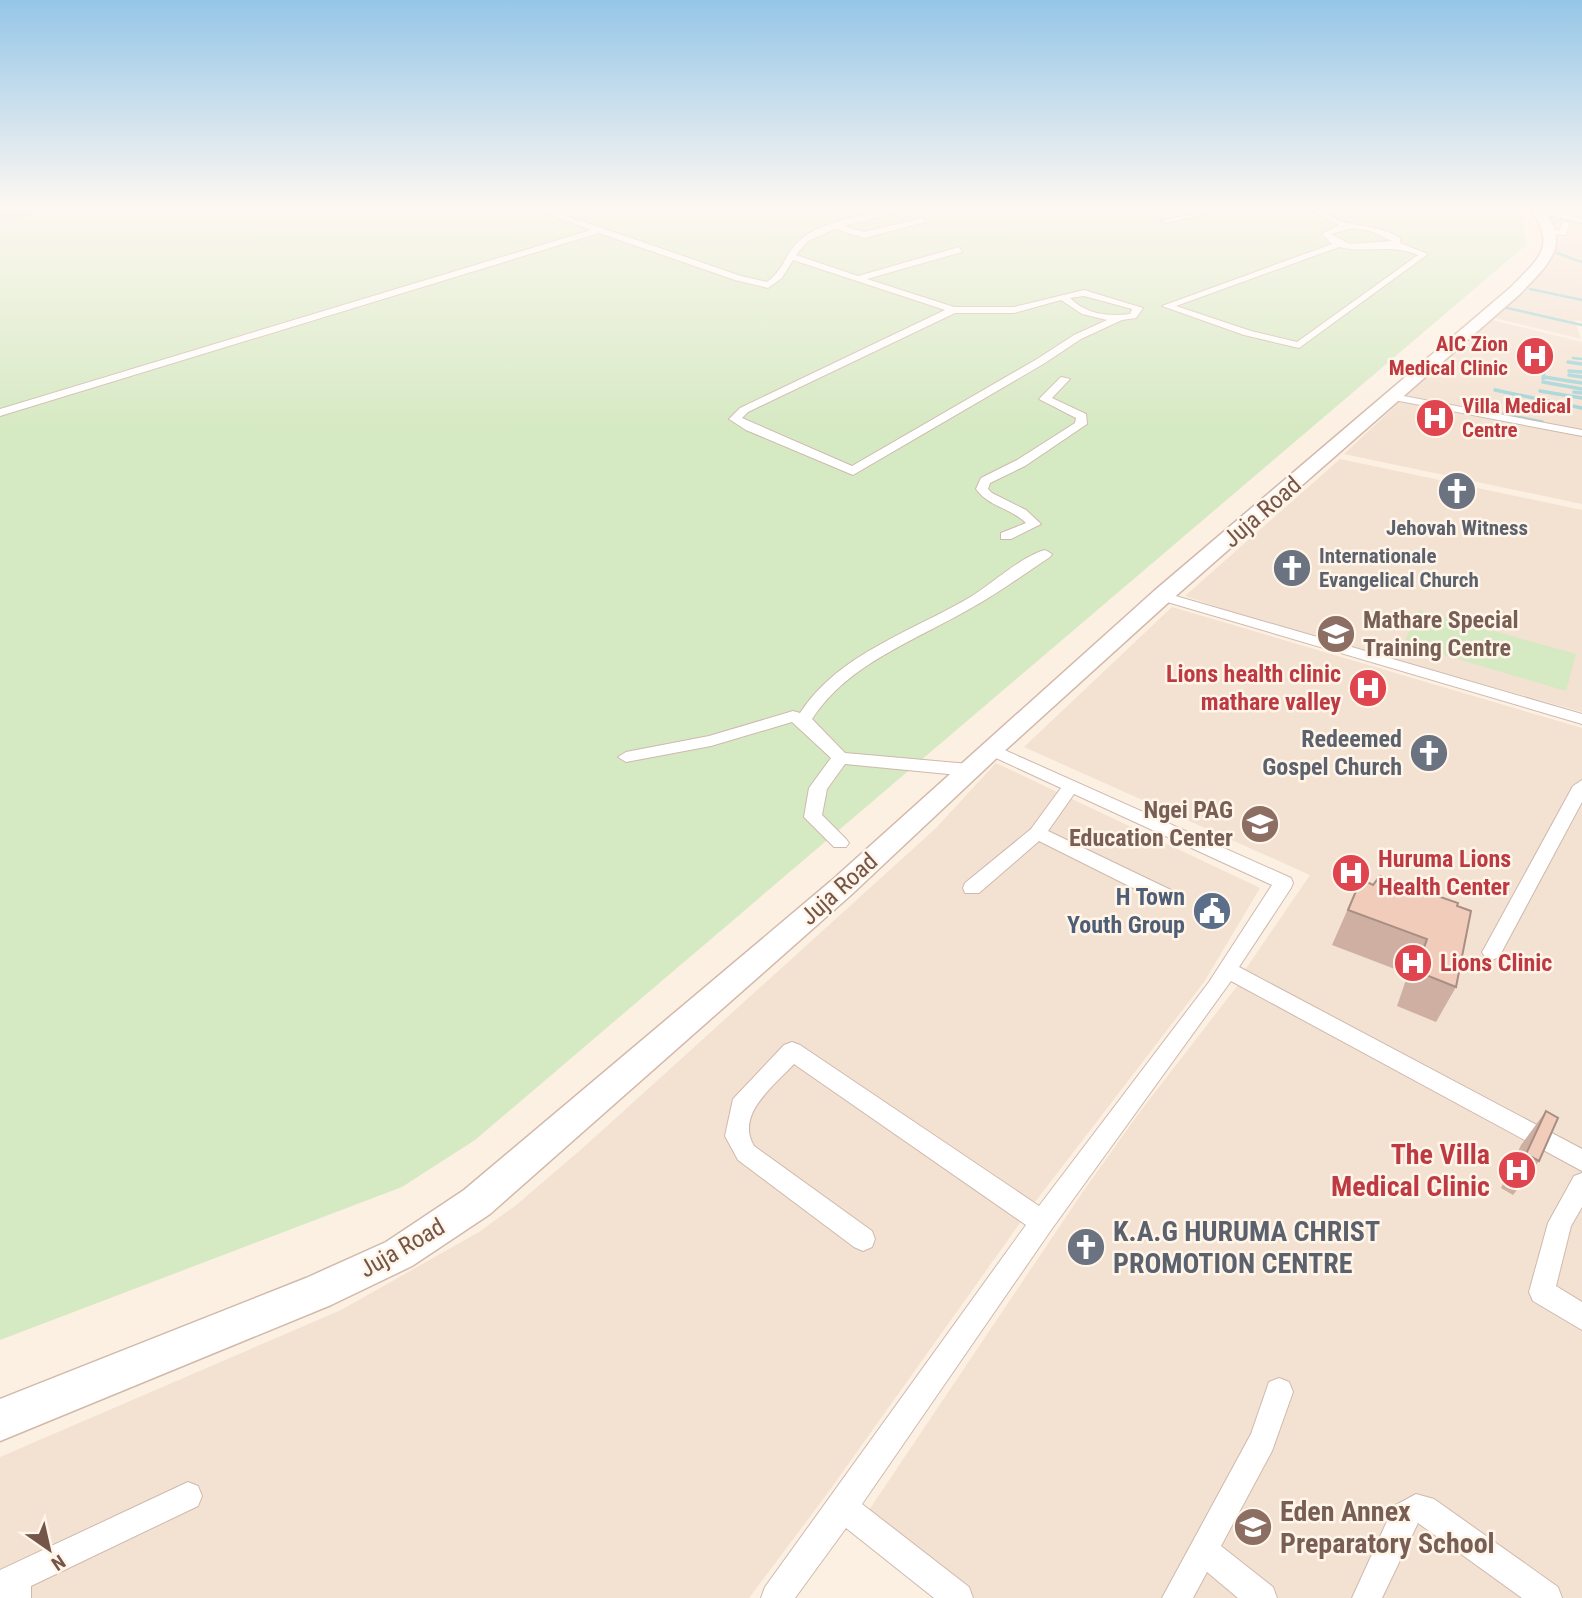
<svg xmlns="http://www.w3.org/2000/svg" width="1582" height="1598" font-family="'Roboto Condensed',sans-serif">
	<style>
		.residential { fill: #f3e1d1 }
		.green { fill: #d5e9c2 }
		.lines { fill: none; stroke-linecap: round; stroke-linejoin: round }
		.stream-far1 { stroke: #9ed2d7; stroke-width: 2.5 }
		.stream { stroke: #9ed2d7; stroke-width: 3.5 }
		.taxiway { fill: #d7c9d4; fill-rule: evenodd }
		.street-casing { stroke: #cfb9ad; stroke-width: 2 }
		.secondary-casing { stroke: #d2b9aa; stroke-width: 3 }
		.street { fill: #fff; fill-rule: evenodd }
		.secondary { fill: #fff; fill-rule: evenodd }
		.wall { fill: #cfafa1 }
		.building { fill: #f1ccbb; stroke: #a98f83; stroke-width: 2 }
		.labels { text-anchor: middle; stroke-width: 5; stroke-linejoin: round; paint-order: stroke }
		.far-health-label { font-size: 21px; font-weight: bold; fill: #be3a42; stroke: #fff5e9; text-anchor: end }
		.far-worship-label { font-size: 21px; font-weight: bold; fill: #5b616d; stroke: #fff5e9 }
		.street-label { font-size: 24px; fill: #745549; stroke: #fff5e9 }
		.education-label { font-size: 24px; font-weight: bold; fill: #785e54; stroke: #fff5e9; text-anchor: start }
		.health-label { font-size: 24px; font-weight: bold; fill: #be3a42; stroke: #fff5e9; text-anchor: start }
		.worship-label { font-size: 24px; font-weight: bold; fill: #5b616d; stroke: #fff5e9; text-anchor: end }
		.service-label { font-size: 24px; font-weight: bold; fill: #4e5e75; stroke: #fff5e9; text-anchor: end }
		.near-health-label { font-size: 28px; font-weight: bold; fill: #be3a42; stroke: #fff5e9; text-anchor: end }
		.near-worship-label { font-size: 28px; font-weight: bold; fill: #5b616d; stroke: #fff5e9; text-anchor: start }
		.near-education-label { font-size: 28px; font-weight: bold; fill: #785e54; stroke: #fff5e9; text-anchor: start }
	</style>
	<rect width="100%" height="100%" fill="#fcf0e3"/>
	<g class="residential">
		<path d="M 1542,212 L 1582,224 L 1582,322 L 1575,320 L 1581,339 L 1490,317 L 1554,248 L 1554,228 Z"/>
		<path d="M 1488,319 L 1582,342 L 1582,504 L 1344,454 Z"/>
		<path d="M 1340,459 L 1582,510 L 1582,712 L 1268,624 L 1185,596 Z"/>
		<path d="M 1172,607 L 1582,728 L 1582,1149 L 1245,970 L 1310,875 L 1024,747 Z"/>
		<path d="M 996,763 L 1260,888 L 1204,982 L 1035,1202 L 824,1498 L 749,1598 L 0,1598 L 0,1457 L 341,1310 L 479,1232 L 515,1206 L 585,1146 L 936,828 Z"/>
		<path d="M 1238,985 L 1582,1170 L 1582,1598 L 968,1598 L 867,1513 L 1082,1193 L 1139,1113 Z"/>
	</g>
	<g class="green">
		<path d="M 0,208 L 1514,208 L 1522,215 L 1526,245 L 475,1140 L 402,1187 L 0,1340 Z"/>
		<path d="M 1419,610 L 1576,654 L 1566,691 L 1404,643 Z"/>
	</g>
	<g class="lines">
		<g class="stream-far1">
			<path d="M 1570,220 L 1582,223"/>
			<path d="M 1557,253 L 1582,262"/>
			<path d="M 1530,289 L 1582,300"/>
			<path d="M 1507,308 L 1582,325"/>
			<path d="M 1573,358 L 1582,359"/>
		</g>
		<g class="stream">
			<path d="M 1568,362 L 1582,364"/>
			<path d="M 1569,371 L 1582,372"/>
			<path d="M 1569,375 L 1582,377"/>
			<path d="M 1544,377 L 1582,383"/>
			<path d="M 1543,379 L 1545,365"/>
			<path d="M 1543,382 L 1582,389"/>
			<path d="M 1495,390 L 1582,408"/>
			<path d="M 1540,391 L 1582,398"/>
			<path d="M 1574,392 L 1582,393"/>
			<path d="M 1501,414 L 1542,422"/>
		</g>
		<path class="taxiway" d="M 6,208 L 37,208 L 34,213 L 0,224 L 0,210 Z"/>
		<g class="street-casing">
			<g id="street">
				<path d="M 533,208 L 544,208 L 741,276 L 767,282 C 783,271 785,254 799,241 C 818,221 887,208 914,208 L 844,226 L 864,232 L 923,218 L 926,222 L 864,238 L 835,229 L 808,241 L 796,255 L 858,276 L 959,247 L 962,252 L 867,279 L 954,307 L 1014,307 L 1084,290 L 1143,308 L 1136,318 L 1122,320 L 1081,339 L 1045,363 L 853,475 L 746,430 L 729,419 L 740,408 L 945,310 L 793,260 L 782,278 L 768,288 L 735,280 L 599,233 L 0,416 L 0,409 L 591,230 ZM 1084,296 L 1132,309 L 1130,314 C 1108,317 1086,314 1070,298 ZM 1061,300 L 1082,314 L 1107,320 L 1074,335 L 1037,359 L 852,466 L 742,418 L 748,412 L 955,313 L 1014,313 Z"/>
				<path d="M 924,208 L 964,208 L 960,210 L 928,210 Z"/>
				<path d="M 1218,208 L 1233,208 L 1165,223 L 1161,221 Z"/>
				<path d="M 1307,208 C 1323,207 1332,220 1348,223 C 1368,228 1380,226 1400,238 L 1400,243 L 1428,254 L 1299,348 L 1244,335 L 1162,306 L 1332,244 L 1322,234 L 1339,225 ZM 1353,228 L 1370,231 L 1392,241 L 1350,244 L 1331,234 ZM 1339,247 C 1368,254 1388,243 1418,255 L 1297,342 L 1251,331 L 1176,306 Z"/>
				<path d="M 1537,208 L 1582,219 L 1582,223 L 1535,212 Z"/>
				<path d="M 1563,221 L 1570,223 L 1566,235 L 1548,234 L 1548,230 L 1560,230 Z"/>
				<path d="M 1061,377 L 1070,379 L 1052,398 L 1086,414 L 1087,424 L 1025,466 L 990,483 L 988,489 L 992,493 L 1026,510 L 1041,524 L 1011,539 L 1001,539 L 1001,533 L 1026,523 C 1011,508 989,507 976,489 L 981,478 L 1017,460 L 1075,423 L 1076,418 L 1039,399 Z"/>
				<path d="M 1393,394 L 1582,430 L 1582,436 L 1389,399 L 1389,395 Z"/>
				<path d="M 1045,550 L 1052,554 L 1050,557 C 1024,574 1000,592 973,607 C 917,640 848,663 812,719 L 845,753 L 969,764 L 978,770 L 969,776 L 845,764 L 827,789 L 822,815 L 846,839 L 849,843 L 846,847 L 834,847 L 804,817 L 809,788 L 831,758 L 792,722 L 711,746 L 626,762 L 618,757 L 626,752 L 709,736 L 793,711 L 800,713 C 839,653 914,631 972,596 C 993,583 1022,556 1045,550 Z"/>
				<path d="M 1162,592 L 1582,714 L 1582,724 L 1157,599 L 1155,596 Z"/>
				<path d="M 991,744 L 1291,878 L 1293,883 L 1291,888 L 1239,967 L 1582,1149 L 1582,1171 L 1231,981 L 1051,1230 L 862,1504 L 969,1587 L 973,1598 L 934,1598 L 846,1528 L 795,1598 L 761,1598 L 765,1587 L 1026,1225 L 794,1064 C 774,1086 735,1114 754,1146 L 872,1231 L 875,1239 L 872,1247 L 863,1251 L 854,1247 L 738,1160 L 725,1136 L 733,1099 L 784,1045 L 792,1042 L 800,1045 L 1039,1206 L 1209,982 L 1272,885 L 1074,794 L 1048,831 L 1173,891 L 1176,896 L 1173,901 L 1159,901 L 1039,841 L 979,893 L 965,893 L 963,888 L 965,883 L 1031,829 L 1061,788 L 985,753 L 983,749 L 985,745 Z"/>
				<path d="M 1582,780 L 1582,802 L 1499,957 L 1492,960 L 1485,957 L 1482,952 L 1485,947 L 1573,786 Z"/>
				<path d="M 1582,1173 L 1582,1207 L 1571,1226 L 1556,1286 L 1582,1302 L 1582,1330 L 1533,1301 L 1529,1292 L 1548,1223 L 1574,1176 Z"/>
				<path d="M 1279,1378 L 1289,1382 L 1293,1392 L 1272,1451 L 1221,1546 L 1273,1587 L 1277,1598 L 1238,1598 L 1207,1572 L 1193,1598 L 1162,1598 L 1251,1434 L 1269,1382 Z"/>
				<path d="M 188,1482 L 198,1486 L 202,1496 L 198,1506 L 31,1586 L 31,1598 L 0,1598 L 0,1570 Z"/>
				<path d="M 1416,1494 L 1434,1499 L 1558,1587 L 1562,1598 L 1522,1598 L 1418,1523 L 1382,1598 L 1352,1598 L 1394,1506 Z"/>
			</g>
		</g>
		<g class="secondary-casing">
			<path id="secondary" d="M 1530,208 L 1542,208 C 1573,246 1547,265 1520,294 L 1170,601 L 1000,755 L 851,895 L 490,1214 L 412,1266 L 331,1305 L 0,1441 L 0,1399 L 306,1278 L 386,1242 L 464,1190 L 831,881 L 1154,591 L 1510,288 C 1538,259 1558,247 1530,208 Z"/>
		</g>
		<use href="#street" class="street"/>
		<use href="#secondary" class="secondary"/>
	</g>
	<g class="wall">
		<path d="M 1361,879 L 1373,885 L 1457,906 L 1456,987 L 1436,1022 L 1397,1006 L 1408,974 L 1332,945 Z"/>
		<path d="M 1546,1111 L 1539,1161 L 1513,1195 L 1501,1188 L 1521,1145 Z"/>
	</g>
	<g class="building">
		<path d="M 1380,876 L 1458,903 L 1457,906 L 1471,911 L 1456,987 L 1416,971 L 1427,939 L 1348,910 L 1361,879 L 1373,885 Z"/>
		<path d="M 1546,1111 L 1558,1118 L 1539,1161 L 1526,1154 Z"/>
	</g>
	<linearGradient id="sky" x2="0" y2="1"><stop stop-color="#95c6e7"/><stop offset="0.48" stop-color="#fef8f2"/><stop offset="1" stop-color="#fef8f2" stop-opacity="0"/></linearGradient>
	<rect width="1582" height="431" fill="url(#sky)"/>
	<defs>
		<g id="hospital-disc" transform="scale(2.0125)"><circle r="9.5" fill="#e0444e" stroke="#fff5e9"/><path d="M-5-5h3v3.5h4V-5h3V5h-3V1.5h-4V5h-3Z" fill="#fff"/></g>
		<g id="church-disc" transform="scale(2.0125)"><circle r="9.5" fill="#6b7280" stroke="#fff5e9"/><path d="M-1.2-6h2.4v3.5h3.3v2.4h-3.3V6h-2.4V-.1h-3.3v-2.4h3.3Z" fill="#fff"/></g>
		<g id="university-disc" transform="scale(2.0125)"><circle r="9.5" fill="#8d6e63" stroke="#fff5e9"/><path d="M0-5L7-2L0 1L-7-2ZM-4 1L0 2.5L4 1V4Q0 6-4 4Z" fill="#fff"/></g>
		<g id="school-disc" transform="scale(2.0125)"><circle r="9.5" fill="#8d6e63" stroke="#fff5e9"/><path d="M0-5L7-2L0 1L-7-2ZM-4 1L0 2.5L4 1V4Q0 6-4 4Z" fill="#fff"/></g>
		<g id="civic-disc" transform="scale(2.0125)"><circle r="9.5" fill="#5c6f8a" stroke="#fff5e9"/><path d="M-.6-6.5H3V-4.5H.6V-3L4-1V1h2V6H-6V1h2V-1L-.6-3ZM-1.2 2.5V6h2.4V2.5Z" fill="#fff"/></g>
	</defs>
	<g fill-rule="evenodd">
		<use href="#hospital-disc" x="1535" y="356"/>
		<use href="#hospital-disc" x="1435" y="418"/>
		<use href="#church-disc" x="1457" y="491"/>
		<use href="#church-disc" x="1292" y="568"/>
		<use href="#university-disc" x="1336" y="634"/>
		<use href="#hospital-disc" x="1368" y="688"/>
		<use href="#church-disc" x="1429" y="753"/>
		<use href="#school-disc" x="1260" y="824"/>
		<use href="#hospital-disc" x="1351" y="873"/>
		<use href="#civic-disc" x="1212" y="911"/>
		<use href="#hospital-disc" x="1413" y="963"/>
		<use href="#hospital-disc" x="1517" y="1170"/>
		<use href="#church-disc" x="1086" y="1247"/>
		<use href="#school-disc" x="1253" y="1527"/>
	</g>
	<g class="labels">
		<g class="far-health-label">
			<text x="1508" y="351">AIC Zion<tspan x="1508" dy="24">Medical Clinic</tspan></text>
			<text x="1462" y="413" text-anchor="start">Villa Medical<tspan x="1462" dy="24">Centre</tspan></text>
		</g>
		<g class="far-worship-label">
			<text x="1457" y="535">Jehovah Witness</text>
			<text x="1319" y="563" text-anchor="start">Internationale<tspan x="1319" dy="24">Evangelical Church</tspan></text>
		</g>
		<g class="street-label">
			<text transform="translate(1262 512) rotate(-41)" y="8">Juja Road</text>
			<text transform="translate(839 889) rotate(-42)" y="8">Juja Road</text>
			<text transform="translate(402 1248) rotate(-30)" y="8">Juja Road</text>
		</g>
		<g class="education-label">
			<text x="1363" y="628">Mathare Special<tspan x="1363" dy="28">Training Centre</tspan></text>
			<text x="1233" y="818" text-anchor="end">Ngei PAG<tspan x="1233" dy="28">Education Center</tspan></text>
		</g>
		<g class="health-label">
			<text x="1341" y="682" text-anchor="end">Lions health clinic<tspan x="1341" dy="28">mathare valley</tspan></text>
			<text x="1378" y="867">Huruma Lions<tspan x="1378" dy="28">Health Center</tspan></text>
			<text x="1440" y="971">Lions Clinic</text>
		</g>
		<g class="worship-label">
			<text x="1402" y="747">Redeemed<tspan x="1402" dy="28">Gospel Church</tspan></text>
		</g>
		<g class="service-label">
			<text x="1185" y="905">H Town<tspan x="1185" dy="28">Youth Group</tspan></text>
		</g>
		<g class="near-health-label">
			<text x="1490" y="1164">The Villa<tspan x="1490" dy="32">Medical Clinic</tspan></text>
		</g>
		<g class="near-worship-label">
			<text x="1113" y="1241">K.A.G HURUMA CHRIST<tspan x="1113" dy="32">PROMOTION CENTRE</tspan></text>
		</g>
		<g class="near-education-label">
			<text x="1280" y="1521">Eden Annex<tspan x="1280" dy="32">Preparatory School</tspan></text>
		</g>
	</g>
	<g transform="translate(49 1549) rotate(146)" stroke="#fff5e9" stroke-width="5" paint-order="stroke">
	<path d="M0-5L12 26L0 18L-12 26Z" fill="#745549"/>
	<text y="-10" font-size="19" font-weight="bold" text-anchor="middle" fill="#745549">N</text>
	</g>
</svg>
